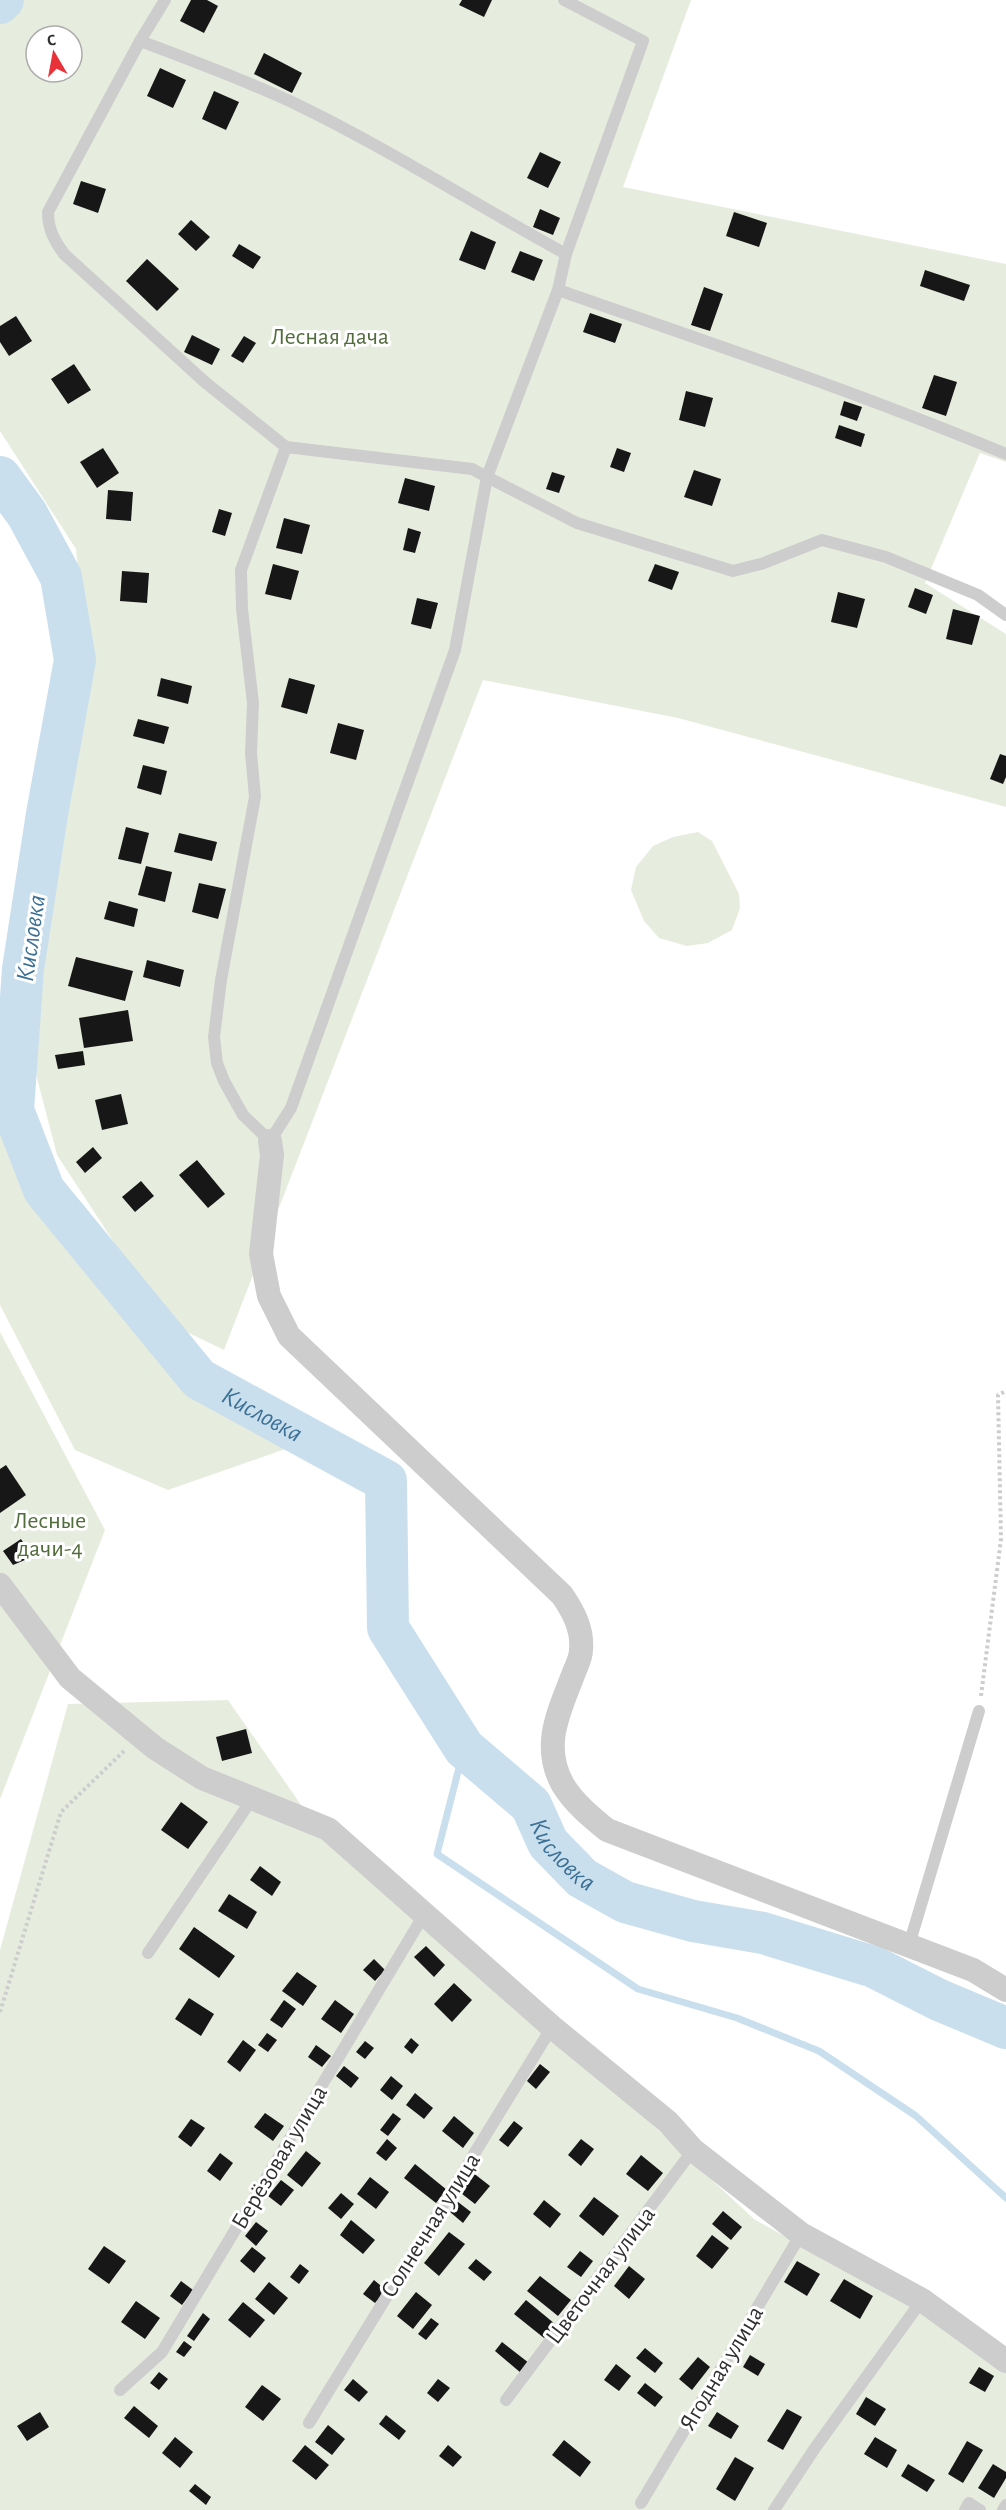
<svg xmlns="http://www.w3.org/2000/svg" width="1006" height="2510" font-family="'Alegreya Sans',sans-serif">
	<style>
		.green { fill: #e6edde; fill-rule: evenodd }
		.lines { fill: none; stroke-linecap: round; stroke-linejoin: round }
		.stream { stroke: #cadfed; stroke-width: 7 }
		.river { stroke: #cadfed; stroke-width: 42 }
		.building { fill: #171717 }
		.path { stroke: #cdcdcd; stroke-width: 4; stroke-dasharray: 3 3; stroke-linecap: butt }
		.lane { stroke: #cdcdcd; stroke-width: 12 }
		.street { stroke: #cdcdcd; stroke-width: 24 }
		.labels { text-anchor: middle; stroke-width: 6; stroke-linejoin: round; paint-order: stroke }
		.park-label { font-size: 24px; fill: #526d3c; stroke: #fff }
		.street-label { font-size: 24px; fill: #303030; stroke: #fff }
		.water-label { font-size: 26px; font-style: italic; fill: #3c7095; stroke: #fff }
	</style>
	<rect width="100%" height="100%" fill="#fff"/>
	<g class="green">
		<path d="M 0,0 L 691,0 L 623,187 L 1006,264 L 1006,462 L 980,453 L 925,583 L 1006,634 L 1006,807 L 678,718 L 483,680 L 224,1350 L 166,1322 L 57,1155 L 24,1028 L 49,927 L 89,681 L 76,549 L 0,431 ZM 36,36 L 72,36 L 72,72 L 36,72 Z"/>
		<path d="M 698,832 L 712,841 L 739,894 L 740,908 L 732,930 L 708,943 L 687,946 L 659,938 L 644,921 L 631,890 L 636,867 L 653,846 L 673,837 Z"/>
		<path d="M 11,1130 L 32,1187 L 131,1311 L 294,1446 L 168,1490 L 75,1450 L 0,1305 L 0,1134 Z"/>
		<path d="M 0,1332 L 105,1530 L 0,1799 Z"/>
		<path d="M 228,1700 L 322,1835 L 625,2099 L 754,2219 L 1006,2361 L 1006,2510 L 0,2510 L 0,1950 L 68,1704 Z"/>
	</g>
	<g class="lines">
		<path class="stream" d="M 464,1748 L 437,1854 L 638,1989 L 737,2018 L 819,2051 L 916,2116 L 1006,2198"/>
		<g class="river">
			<path d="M 0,3 L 3,0"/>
			<path id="s1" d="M 0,477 L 27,514 L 61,577 L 75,660 L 47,814 L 23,969 L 13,1110 L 44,1190 L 199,1379 L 386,1481 L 388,1628 L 464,1748 L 531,1805 L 548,1843 L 582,1878 L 625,1902 L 693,1921 L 763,1933 L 874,1967 L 939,2000 L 1006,2028"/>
		</g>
	</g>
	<g class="building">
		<path d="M 191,0 L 207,0 L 218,6 L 204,33 L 180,21 Z"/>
		<path d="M 462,0 L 492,0 L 484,17 L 459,5 Z"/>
		<path d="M 264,53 L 302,73 L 292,93 L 254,74 Z"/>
		<path d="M 160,68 L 186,80 L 173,108 L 147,96 Z"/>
		<path d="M 214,91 L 239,102 L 226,130 L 202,119 Z"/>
		<path d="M 540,152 L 561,162 L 548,188 L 527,178 Z"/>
		<path d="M 81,181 L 106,189 L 98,213 L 73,204 Z"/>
		<path d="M 540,209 L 560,218 L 553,235 L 533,227 Z"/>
		<path d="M 734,212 L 767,223 L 759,247 L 726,236 Z"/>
		<path d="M 191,220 L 210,237 L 196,251 L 178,234 Z"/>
		<path d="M 471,231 L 496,242 L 485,270 L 459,260 Z"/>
		<path d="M 239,244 L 261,257 L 253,269 L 232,256 Z"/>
		<path d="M 520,251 L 543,260 L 534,281 L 511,272 Z"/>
		<path d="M 147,259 L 179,289 L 157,311 L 126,281 Z"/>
		<path d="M 925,270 L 970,285 L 964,301 L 920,286 Z"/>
		<path d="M 704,287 L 723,294 L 710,331 L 691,325 Z"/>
		<path d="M 590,313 L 622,324 L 615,343 L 583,332 Z"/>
		<path d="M 16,316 L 32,341 L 9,356 L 0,342 L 0,326 Z"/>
		<path d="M 192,335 L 220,349 L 212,365 L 184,352 Z"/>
		<path d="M 244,336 L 256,343 L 243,363 L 231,356 Z"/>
		<path d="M 74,364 L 91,390 L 68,404 L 51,379 Z"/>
		<path d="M 934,375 L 957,382 L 946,416 L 922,408 Z"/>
		<path d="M 686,391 L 713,398 L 705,427 L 679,420 Z"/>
		<path d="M 844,401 L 862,407 L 857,421 L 840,415 Z"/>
		<path d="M 839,425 L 865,434 L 861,447 L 835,438 Z"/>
		<path d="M 103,448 L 119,473 L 97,488 L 80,462 Z"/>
		<path d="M 617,448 L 631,453 L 624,472 L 610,467 Z"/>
		<path d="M 694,470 L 721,479 L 712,506 L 684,497 Z"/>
		<path d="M 552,472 L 565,476 L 559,493 L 546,489 Z"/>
		<path d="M 405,478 L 435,486 L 429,511 L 398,503 Z"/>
		<path d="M 108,490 L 133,492 L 131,521 L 106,519 Z"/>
		<path d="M 219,509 L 232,513 L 225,536 L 212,532 Z"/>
		<path d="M 284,518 L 310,525 L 302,554 L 276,548 Z"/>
		<path d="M 408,528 L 421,532 L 415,553 L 403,550 Z"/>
		<path d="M 273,564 L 299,571 L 291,600 L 265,594 Z"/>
		<path d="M 655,564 L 679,572 L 672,590 L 648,581 Z"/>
		<path d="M 122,571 L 149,573 L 147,603 L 120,601 Z"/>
		<path d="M 915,588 L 933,595 L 926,614 L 908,607 Z"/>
		<path d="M 838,592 L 865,599 L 857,628 L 831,622 Z"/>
		<path d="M 417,598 L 438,603 L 431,629 L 411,624 Z"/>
		<path d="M 953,609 L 980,616 L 972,645 L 946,639 Z"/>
		<path d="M 161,678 L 192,686 L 188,704 L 157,696 Z"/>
		<path d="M 289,678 L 315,685 L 307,714 L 281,707 Z"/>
		<path d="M 138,719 L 169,727 L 164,744 L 133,736 Z"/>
		<path d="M 338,723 L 364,730 L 356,760 L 330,753 Z"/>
		<path d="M 1000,754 L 1006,756 L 1006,777 L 1003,784 L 990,779 Z"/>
		<path d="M 143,765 L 167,771 L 161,795 L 137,788 Z"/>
		<path d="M 126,827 L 149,833 L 141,864 L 118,859 Z"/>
		<path d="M 179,833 L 217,842 L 212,861 L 174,852 Z"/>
		<path d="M 146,866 L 172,872 L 165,902 L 138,895 Z"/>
		<path d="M 199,883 L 226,889 L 218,919 L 192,912 Z"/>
		<path d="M 109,901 L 138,909 L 134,927 L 104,919 Z"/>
		<path d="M 76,957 L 133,971 L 125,1001 L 68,986 Z"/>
		<path d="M 147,960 L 184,970 L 180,987 L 143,977 Z"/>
		<path d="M 128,1010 L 133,1041 L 84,1048 L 79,1018 Z"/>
		<path d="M 83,1051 L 85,1065 L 58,1069 L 55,1055 Z"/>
		<path d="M 121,1094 L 128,1124 L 102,1130 L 95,1100 Z"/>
		<path d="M 93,1147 L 102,1158 L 85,1173 L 76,1162 Z"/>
		<path d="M 197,1160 L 225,1194 L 208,1208 L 179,1175 Z"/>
		<path d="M 141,1181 L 154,1196 L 135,1212 L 122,1197 Z"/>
		<path d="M 6,1465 L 26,1495 L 0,1513 L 0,1469 Z"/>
		<path d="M 21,1539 L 32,1557 L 13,1565 L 3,1551 Z"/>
		<path d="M 246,1729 L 252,1753 L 222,1761 L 216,1737 Z"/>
		<path d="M 181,1802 L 208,1822 L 188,1849 L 161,1830 Z"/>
		<path d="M 260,1866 L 281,1882 L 272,1896 L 250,1880 Z"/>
		<path d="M 229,1894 L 257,1912 L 247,1929 L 218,1911 Z"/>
		<path d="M 194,1927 L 235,1956 L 219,1978 L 179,1949 Z"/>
		<path d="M 426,1946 L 445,1965 L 434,1977 L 414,1957 Z"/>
		<path d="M 374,1959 L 385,1970 L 375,1981 L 363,1970 Z"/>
		<path d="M 297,1972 L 317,1986 L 303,2006 L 282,1991 Z"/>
		<path d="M 454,1983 L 472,2000 L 452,2022 L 434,2004 Z"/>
		<path d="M 189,1998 L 214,2014 L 201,2036 L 175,2019 Z"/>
		<path d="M 284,2000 L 296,2009 L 282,2028 L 270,2020 Z"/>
		<path d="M 335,2000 L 354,2014 L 341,2033 L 321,2019 Z"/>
		<path d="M 267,2033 L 277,2040 L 268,2052 L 258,2045 Z"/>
		<path d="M 411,2038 L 419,2045 L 412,2054 L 404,2047 Z"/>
		<path d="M 243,2040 L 256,2050 L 240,2072 L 227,2062 Z"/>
		<path d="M 365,2041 L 374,2048 L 365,2059 L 356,2052 Z"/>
		<path d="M 316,2045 L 331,2056 L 322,2067 L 308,2057 Z"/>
		<path d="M 540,2064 L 550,2072 L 536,2089 L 527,2081 Z"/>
		<path d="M 344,2066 L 359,2078 L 351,2088 L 336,2076 Z"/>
		<path d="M 391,2076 L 403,2086 L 392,2100 L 380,2090 Z"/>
		<path d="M 415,2093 L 433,2108 L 424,2119 L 406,2105 Z"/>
		<path d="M 265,2113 L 284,2126 L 273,2141 L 254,2127 Z"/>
		<path d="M 393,2113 L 401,2119 L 388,2136 L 380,2130 Z"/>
		<path d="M 454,2116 L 474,2133 L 463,2148 L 442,2131 Z"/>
		<path d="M 191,2119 L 205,2128 L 191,2147 L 178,2137 Z"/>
		<path d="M 514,2121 L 523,2128 L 508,2147 L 499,2140 Z"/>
		<path d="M 387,2139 L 397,2148 L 386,2161 L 376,2153 Z"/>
		<path d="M 581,2139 L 594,2149 L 581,2166 L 568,2155 Z"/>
		<path d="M 306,2151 L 321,2163 L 302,2187 L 287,2175 Z"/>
		<path d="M 220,2153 L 233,2163 L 220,2181 L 207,2171 Z"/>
		<path d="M 641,2155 L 663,2173 L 648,2191 L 626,2174 Z"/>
		<path d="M 415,2164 L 447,2190 L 436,2203 L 404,2178 Z"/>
		<path d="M 472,2172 L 490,2186 L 475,2204 L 457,2190 Z"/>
		<path d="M 370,2177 L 389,2192 L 376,2209 L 357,2194 Z"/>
		<path d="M 281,2180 L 294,2190 L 281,2206 L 268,2196 Z"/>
		<path d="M 341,2193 L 354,2204 L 341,2219 L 328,2208 Z"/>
		<path d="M 594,2197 L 619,2216 L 603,2236 L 579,2216 Z"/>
		<path d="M 544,2200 L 561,2214 L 550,2228 L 533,2214 Z"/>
		<path d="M 458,2202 L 471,2212 L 463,2223 L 450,2212 Z"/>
		<path d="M 723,2211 L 742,2227 L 731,2240 L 712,2224 Z"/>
		<path d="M 351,2220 L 375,2240 L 363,2254 L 340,2235 Z"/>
		<path d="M 256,2222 L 268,2231 L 256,2246 L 245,2236 Z"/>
		<path d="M 449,2232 L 465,2244 L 439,2276 L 424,2263 Z"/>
		<path d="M 712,2235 L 729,2248 L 712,2269 L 696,2256 Z"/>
		<path d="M 104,2246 L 126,2261 L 109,2284 L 88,2269 Z"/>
		<path d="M 252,2247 L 266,2258 L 254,2273 L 240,2261 Z"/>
		<path d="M 580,2251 L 593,2261 L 581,2277 L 567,2267 Z"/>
		<path d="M 476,2259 L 492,2272 L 484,2281 L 468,2268 Z"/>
		<path d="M 797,2261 L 820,2274 L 807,2296 L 784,2282 Z"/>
		<path d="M 300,2264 L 309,2271 L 299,2284 L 290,2277 Z"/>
		<path d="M 629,2266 L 645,2279 L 629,2299 L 614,2286 Z"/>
		<path d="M 540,2276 L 571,2300 L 558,2316 L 527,2291 Z"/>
		<path d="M 844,2279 L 873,2296 L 860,2319 L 830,2301 Z"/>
		<path d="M 374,2280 L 386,2290 L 375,2303 L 363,2294 Z"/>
		<path d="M 181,2281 L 193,2290 L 182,2305 L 170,2296 Z"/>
		<path d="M 269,2282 L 288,2298 L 274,2315 L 255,2299 Z"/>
		<path d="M 416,2292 L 432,2305 L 413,2329 L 397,2316 Z"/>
		<path d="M 526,2300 L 555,2324 L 544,2338 L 514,2314 Z"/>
		<path d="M 136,2301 L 160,2318 L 145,2339 L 121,2322 Z"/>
		<path d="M 243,2302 L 265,2320 L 250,2338 L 228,2320 Z"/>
		<path d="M 203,2313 L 210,2319 L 194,2341 L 187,2336 Z"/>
		<path d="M 431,2318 L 439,2324 L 426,2340 L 418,2334 Z"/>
		<path d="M 184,2341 L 192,2347 L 184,2357 L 176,2352 Z"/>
		<path d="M 502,2342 L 529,2363 L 521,2373 L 495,2351 Z"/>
		<path d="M 645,2348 L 663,2363 L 655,2373 L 636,2358 Z"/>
		<path d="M 750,2355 L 765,2364 L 758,2376 L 743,2367 Z"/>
		<path d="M 698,2357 L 710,2367 L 692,2390 L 679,2379 Z"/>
		<path d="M 616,2364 L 631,2376 L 619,2391 L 604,2380 Z"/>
		<path d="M 979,2367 L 994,2376 L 985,2392 L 969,2383 Z"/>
		<path d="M 159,2372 L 168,2379 L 159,2390 L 150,2383 Z"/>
		<path d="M 353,2379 L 368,2392 L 359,2402 L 344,2390 Z"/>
		<path d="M 438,2379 L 450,2388 L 438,2402 L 427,2393 Z"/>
		<path d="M 645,2383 L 663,2397 L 655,2407 L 637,2393 Z"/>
		<path d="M 262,2385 L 281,2399 L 263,2421 L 245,2407 Z"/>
		<path d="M 866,2397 L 886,2409 L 875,2426 L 856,2414 Z"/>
		<path d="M 134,2406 L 158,2426 L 149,2438 L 124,2418 Z"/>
		<path d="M 787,2409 L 802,2417 L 783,2450 L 767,2441 Z"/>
		<path d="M 40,2412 L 49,2427 L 27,2441 L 17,2426 Z"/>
		<path d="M 717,2412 L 739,2426 L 731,2439 L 708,2426 Z"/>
		<path d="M 386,2415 L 406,2431 L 399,2440 L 379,2424 Z"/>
		<path d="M 328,2425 L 345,2439 L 332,2455 L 315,2442 Z"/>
		<path d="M 175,2437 L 193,2452 L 180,2468 L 162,2453 Z"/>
		<path d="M 875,2437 L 897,2450 L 887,2468 L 864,2454 Z"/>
		<path d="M 564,2440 L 591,2462 L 580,2477 L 552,2455 Z"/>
		<path d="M 967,2441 L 983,2450 L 963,2483 L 948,2474 Z"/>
		<path d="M 305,2445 L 329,2465 L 316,2480 L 292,2461 Z"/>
		<path d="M 448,2445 L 462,2457 L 453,2467 L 439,2456 Z"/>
		<path d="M 735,2457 L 754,2468 L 735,2501 L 716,2489 Z"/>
		<path d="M 908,2464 L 935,2480 L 927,2492 L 901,2476 Z"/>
		<path d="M 993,2464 L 1006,2472 L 1006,2478 L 994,2498 L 978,2488 Z"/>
		<path d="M 195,2484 L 211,2497 L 206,2505 L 189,2491 Z"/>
	</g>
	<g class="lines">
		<g class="path">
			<path d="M 981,1696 L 1001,1539 L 998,1395 L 1006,1391"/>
			<path d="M 0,2012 L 61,1812 L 124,1751"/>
		</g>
		<g class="lane">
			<path d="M 165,0 L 140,41 L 48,212 C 48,229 54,240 64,254 L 206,383 L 286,447"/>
			<path d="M 564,0 L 643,41 L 566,254 L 558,290 L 487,477 L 455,650 L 291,1108 L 270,1141 L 243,1115 L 224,1081 L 217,1063 L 214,1037 L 221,980 L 255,797 L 251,753 L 253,703 L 242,609 L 241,570 L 286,447 L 472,469 L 487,477 L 577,523 L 733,571 L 764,563 L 822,540 L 886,557 L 978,595 L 1006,615"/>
			<path d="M 140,41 C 193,61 245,80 296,104 C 389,149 476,205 566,254"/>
			<path d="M 558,290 C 708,342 859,393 1006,454"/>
			<path d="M 909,1945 L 979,1711"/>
			<path d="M 148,1953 L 252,1799"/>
			<path d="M 120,2390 L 162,2352 L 425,1913"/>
			<path d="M 506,2400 L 693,2150"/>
			<path d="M 309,2423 L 552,2027"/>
			<path d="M 641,2503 L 801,2234"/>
			<path d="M 774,2510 L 815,2448 L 922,2300"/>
			<path d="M 965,2510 L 969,2503 L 980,2510"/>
			<path d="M 1003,2510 L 1006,2505"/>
		</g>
		<g class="street">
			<path d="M 270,1141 L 272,1155 L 261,1254 L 269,1296 L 289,1336 L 562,1595 C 573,1611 583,1629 581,1650 C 581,1658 576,1667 573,1675 C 559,1712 541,1746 563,1785 C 574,1803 591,1817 607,1830 L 973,1970 L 1006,1990"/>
			<path d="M 0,1585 L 70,1678 L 155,1748 L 202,1778 L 328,1829 L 552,2027 L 668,2122 L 693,2150 L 801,2234 L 922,2300 L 1006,2361"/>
		</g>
	</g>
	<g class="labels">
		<g class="park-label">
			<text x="330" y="344">Лесная дача</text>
			<text x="50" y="1528">Лесные<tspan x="50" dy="28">дачи-4</tspan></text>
		</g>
		<g class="street-label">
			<text transform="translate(279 2157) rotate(-59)" y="8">Берёзовая улица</text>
			<text transform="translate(430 2225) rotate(-58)" y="8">Солнечная улица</text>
			<text transform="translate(600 2275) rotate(-53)" y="8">Цветочная улица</text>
			<text transform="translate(721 2368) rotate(-59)" y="8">Ягодная улица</text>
		</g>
		<g class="water-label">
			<text transform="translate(30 938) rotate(-82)" y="9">Кисловка</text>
			<text dy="9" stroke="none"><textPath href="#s1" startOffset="1059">Кисловка</textPath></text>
			<text dy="9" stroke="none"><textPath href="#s1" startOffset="1636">Кисловка</textPath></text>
		</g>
	</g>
	<g transform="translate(54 54) rotate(350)"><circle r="28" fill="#ffffff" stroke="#acacac" stroke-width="1.5"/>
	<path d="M0-4.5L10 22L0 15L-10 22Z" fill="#e9313a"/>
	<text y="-9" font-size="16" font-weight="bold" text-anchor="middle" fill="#303030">С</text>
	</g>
</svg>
